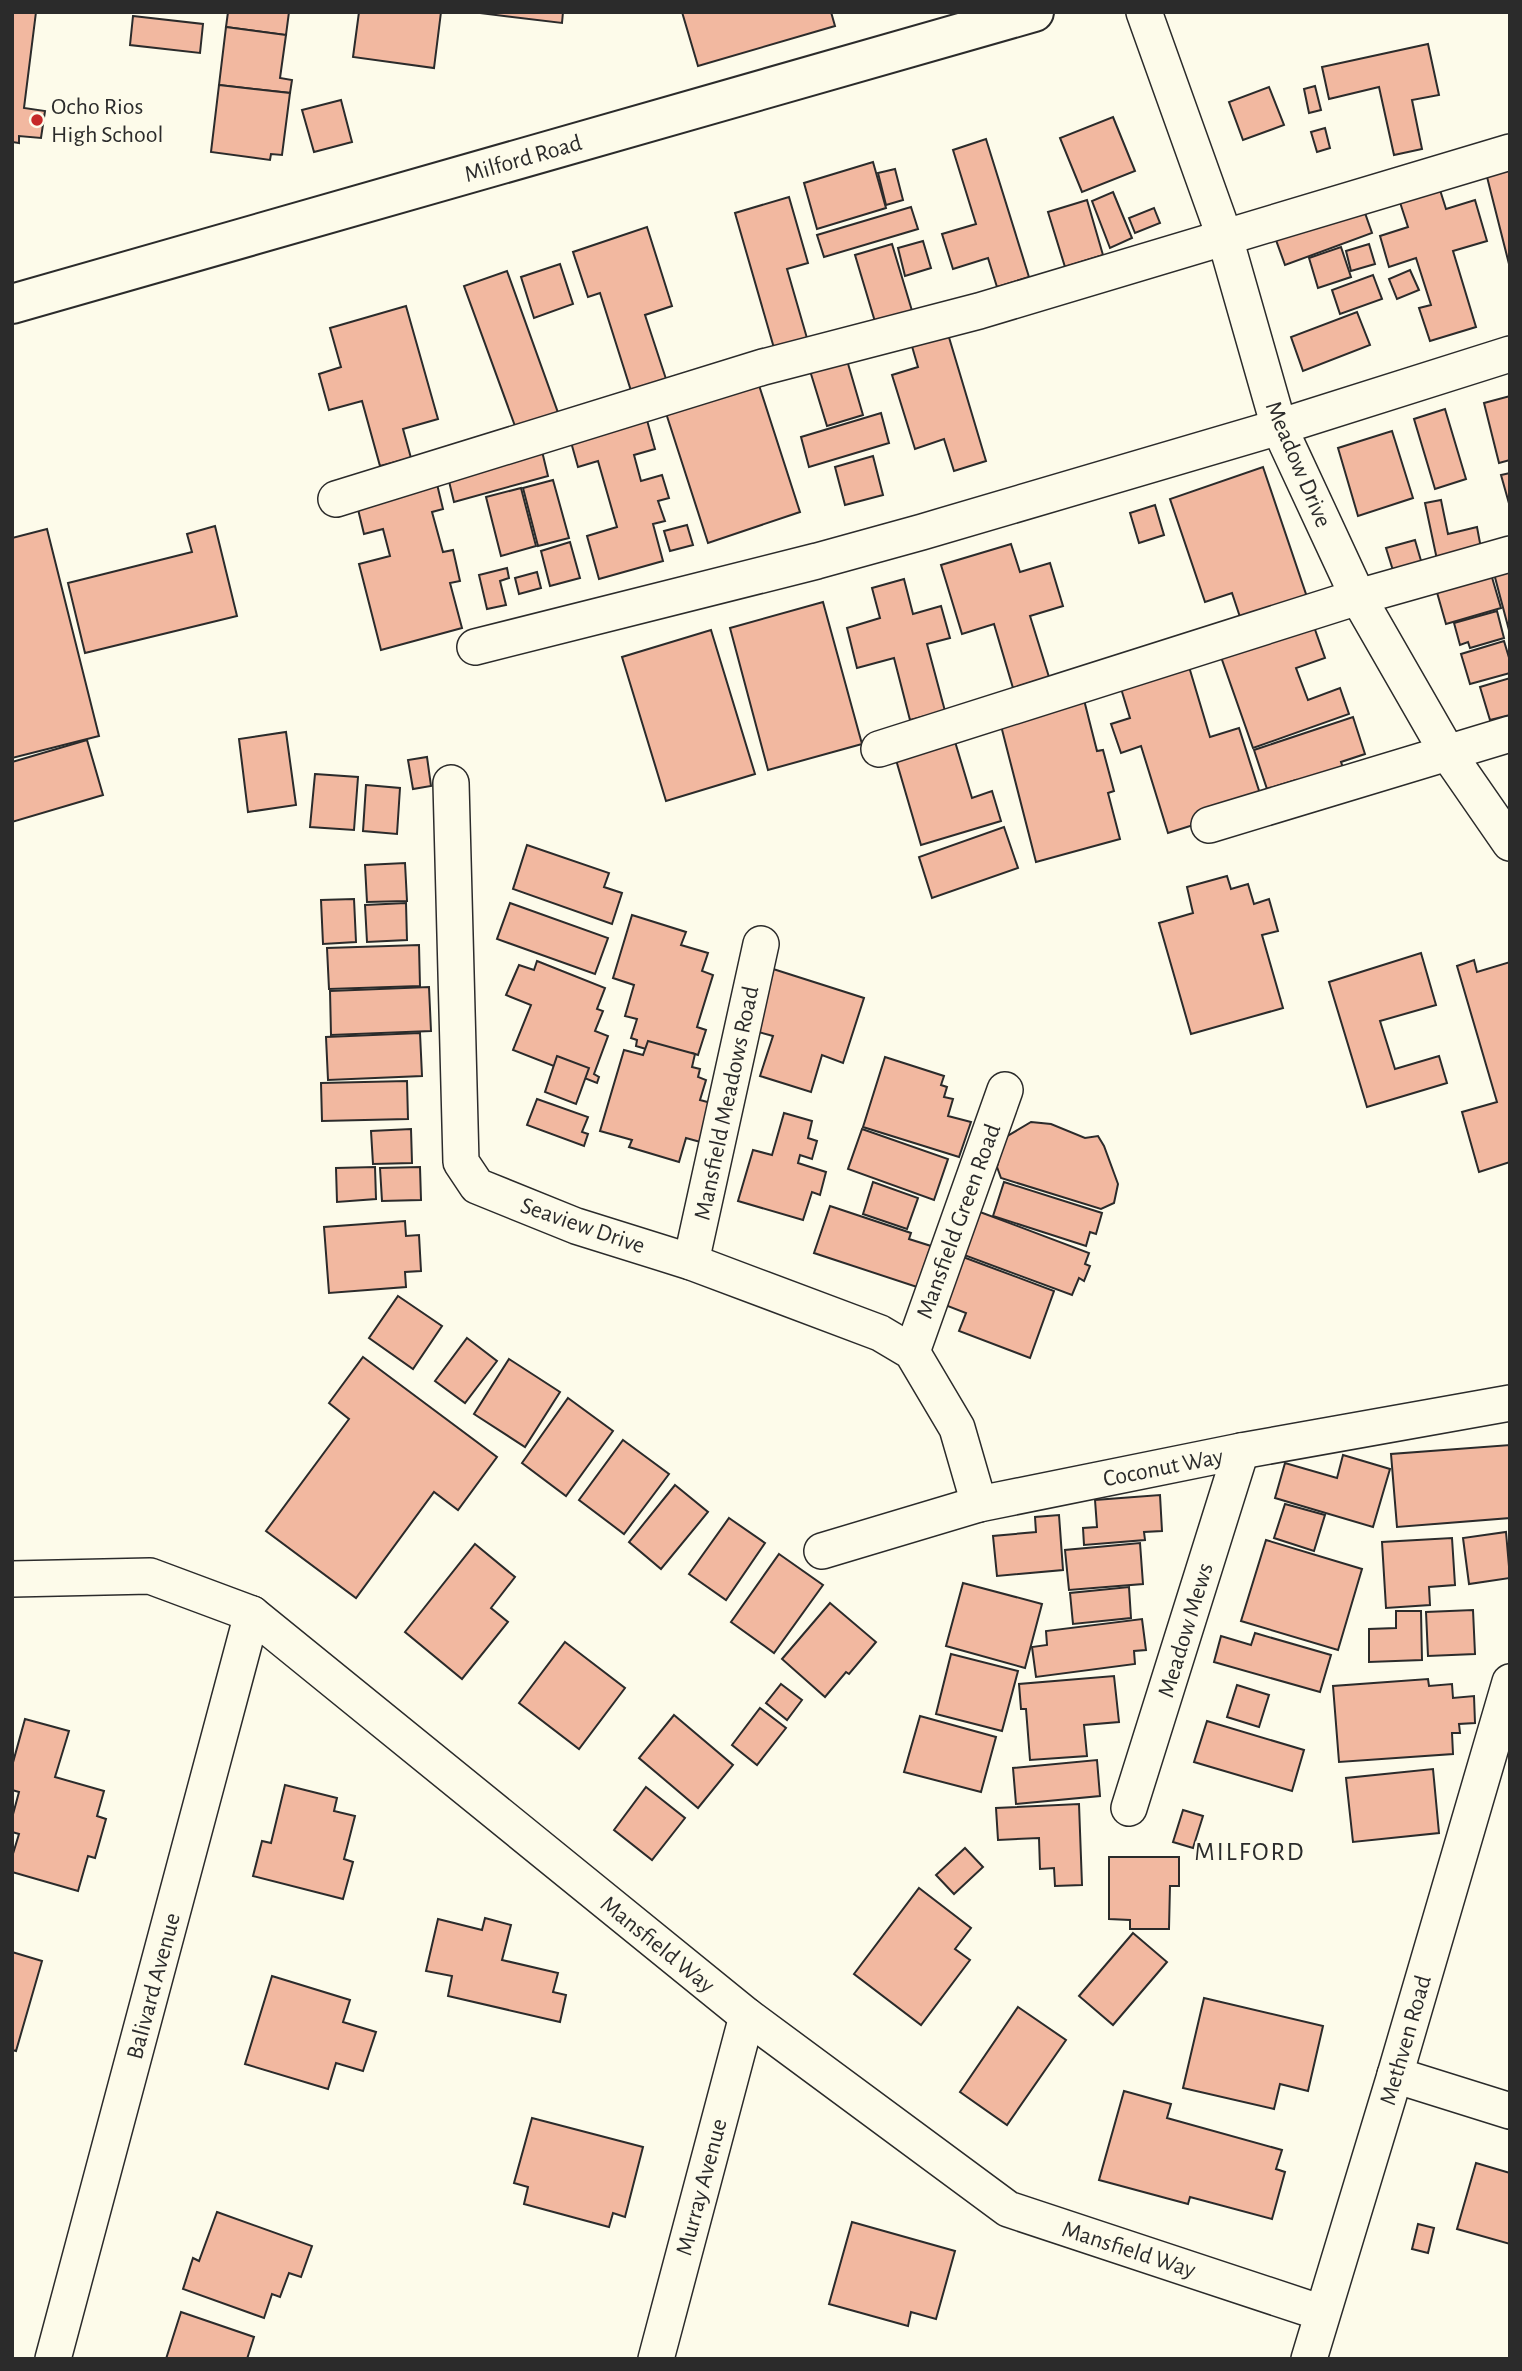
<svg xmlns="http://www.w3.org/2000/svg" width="1522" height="2371" font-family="'Alegreya Sans',sans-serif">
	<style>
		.building { fill: #f2b8a0; stroke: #2b2b2b; stroke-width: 2 }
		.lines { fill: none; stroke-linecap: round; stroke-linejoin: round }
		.street-casing { stroke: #2b2b2b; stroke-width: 38 }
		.primary-casing { stroke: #2b2b2b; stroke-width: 42 }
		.street { stroke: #fdfbea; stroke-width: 35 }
		.primary { stroke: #fdfbea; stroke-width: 38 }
		.poi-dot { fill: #c62828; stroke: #fdfbea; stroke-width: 2.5 }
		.labels { text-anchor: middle; stroke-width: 5; stroke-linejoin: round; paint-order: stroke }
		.poi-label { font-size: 24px; fill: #2b2b2b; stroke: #fdfbea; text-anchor: start }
		.street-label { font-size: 24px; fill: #2b2b2b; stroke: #fdfbea }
		.neighbourhood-label { font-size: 26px; letter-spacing: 2px; fill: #2b2b2b; stroke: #fdfbea }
	</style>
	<rect width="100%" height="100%" fill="#fdfbea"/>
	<g class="building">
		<path d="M 12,12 L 36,12 L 24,108 L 45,111 L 41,138 L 19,136 L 19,143 L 12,142 Z"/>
		<path d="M 228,12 L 289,12 L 286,35 L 226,27 Z"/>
		<path d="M 359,12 L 441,12 L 434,68 L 353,57 Z"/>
		<path d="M 472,12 L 563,12 L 562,23 Z"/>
		<path d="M 682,12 L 831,12 L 835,26 L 698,66 Z"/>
		<path d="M 133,16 L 203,24 L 200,53 L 130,45 Z"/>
		<path d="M 226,27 L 286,35 L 280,78 L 292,80 L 290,93 L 219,85 Z"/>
		<path d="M 1428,44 L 1439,95 L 1412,100 L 1422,149 L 1394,155 L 1379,87 L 1329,99 L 1322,67 Z"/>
		<path d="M 219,85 L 290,93 L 282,155 L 271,154 L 270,160 L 211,152 Z"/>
		<path d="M 1315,86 L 1321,110 L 1309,113 L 1304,89 Z"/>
		<path d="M 1269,87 L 1284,125 L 1243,140 L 1229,102 Z"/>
		<path d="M 341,100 L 352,142 L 314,152 L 302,110 Z"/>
		<path d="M 1113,117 L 1135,171 L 1082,192 L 1060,138 Z"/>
		<path d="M 1325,128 L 1330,148 L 1317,152 L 1311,132 Z"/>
		<path d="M 986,139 L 1029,277 L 997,287 L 988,258 L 953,269 L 942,234 L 976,224 L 953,150 Z"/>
		<path d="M 873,162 L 886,208 L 817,229 L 804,183 Z"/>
		<path d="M 1510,162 L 1510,268 L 1485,169 Z"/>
		<path d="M 895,169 L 903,200 L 886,205 L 878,173 Z"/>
		<path d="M 1435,174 L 1446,209 L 1475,200 L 1487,241 L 1453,251 L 1476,327 L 1430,341 L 1419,308 L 1431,305 L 1416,258 L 1389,267 L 1380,236 L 1408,227 L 1395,187 Z"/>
		<path d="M 1113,192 L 1132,238 L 1110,248 L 1092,201 Z"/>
		<path d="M 1359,196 L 1372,233 L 1285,265 L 1272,229 Z"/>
		<path d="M 789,197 L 808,263 L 787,269 L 809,345 L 776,355 L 735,213 Z"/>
		<path d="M 1087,200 L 1103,255 L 1065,267 L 1048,212 Z"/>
		<path d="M 911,207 L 918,229 L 824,257 L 817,235 Z"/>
		<path d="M 1154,208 L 1160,223 L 1135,233 L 1129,218 Z"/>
		<path d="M 647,227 L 672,306 L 645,315 L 668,385 L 633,397 L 600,293 L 588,297 L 573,252 Z"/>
		<path d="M 923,241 L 931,268 L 905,276 L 898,248 Z"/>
		<path d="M 892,244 L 913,314 L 876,325 L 855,255 Z"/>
		<path d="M 1369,244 L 1375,264 L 1351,271 L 1346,251 Z"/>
		<path d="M 1341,247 L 1351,277 L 1318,288 L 1309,258 Z"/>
		<path d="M 560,264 L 573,304 L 534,318 L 521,277 Z"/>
		<path d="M 1410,270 L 1419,290 L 1397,299 L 1389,279 Z"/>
		<path d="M 507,271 L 561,421 L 519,437 L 464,286 Z"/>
		<path d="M 1373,275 L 1382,299 L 1340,314 L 1332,290 Z"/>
		<path d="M 406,306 L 438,419 L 403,429 L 411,458 L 380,466 L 362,401 L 329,410 L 319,374 L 341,367 L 330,328 Z"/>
		<path d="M 1357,312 L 1370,345 L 1303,371 L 1291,337 Z"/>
		<path d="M 945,324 L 986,461 L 954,471 L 944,439 L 915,449 L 892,375 L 918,367 L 909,336 Z"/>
		<path d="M 844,350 L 863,415 L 827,426 L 807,361 Z"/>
		<path d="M 756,376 L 800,512 L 708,543 L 664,407 Z"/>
		<path d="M 1510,396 L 1510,460 L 1499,463 L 1484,403 Z"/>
		<path d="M 1445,409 L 1466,479 L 1435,489 L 1414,419 Z"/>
		<path d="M 645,413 L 655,449 L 634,455 L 641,481 L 662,475 L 669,498 L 658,501 L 665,521 L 653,524 L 663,561 L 599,579 L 587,536 L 617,527 L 598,461 L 578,467 L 569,435 Z"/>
		<path d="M 881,413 L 889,443 L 809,467 L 801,437 Z"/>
		<path d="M 1392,431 L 1413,498 L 1358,516 L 1338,448 Z"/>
		<path d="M 541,447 L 548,476 L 454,502 L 447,473 Z"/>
		<path d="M 873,456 L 883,495 L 845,505 L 835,467 Z"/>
		<path d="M 1263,467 L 1309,603 L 1243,626 L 1232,593 L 1205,602 L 1170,499 Z"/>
		<path d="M 1510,473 L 1510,507 L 1501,475 Z"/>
		<path d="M 436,480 L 443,509 L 432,512 L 443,552 L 453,550 L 460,581 L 450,583 L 462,628 L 381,650 L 359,564 L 390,556 L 383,529 L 364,534 L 356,501 Z"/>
		<path d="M 553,480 L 569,538 L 538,546 L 523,488 Z"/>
		<path d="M 521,488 L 536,546 L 501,556 L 486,497 Z"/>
		<path d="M 1441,500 L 1448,534 L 1477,527 L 1483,559 L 1439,569 L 1425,503 Z"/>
		<path d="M 1155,505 L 1164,535 L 1139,543 L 1130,513 Z"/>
		<path d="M 687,525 L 693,545 L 670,551 L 664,531 Z"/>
		<path d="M 215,526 L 237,616 L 85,653 L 68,583 L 192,552 L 187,534 Z"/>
		<path d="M 47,529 L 99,736 L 12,758 L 12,538 Z"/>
		<path d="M 1415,540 L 1424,571 L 1396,580 L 1386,548 Z"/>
		<path d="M 570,542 L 580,578 L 550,586 L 541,551 Z"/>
		<path d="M 1011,544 L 1020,572 L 1050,563 L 1063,606 L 1030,616 L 1049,677 L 1013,688 L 994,624 L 962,634 L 941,565 Z"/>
		<path d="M 1510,561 L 1510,634 L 1492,566 Z"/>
		<path d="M 507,568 L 509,578 L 500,581 L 506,605 L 487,609 L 479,575 Z"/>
		<path d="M 537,572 L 541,588 L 519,594 L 515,578 Z"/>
		<path d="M 1491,574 L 1501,608 L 1446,624 L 1436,589 Z"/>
		<path d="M 904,579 L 913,614 L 941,606 L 950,638 L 927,644 L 945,711 L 910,720 L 894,658 L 857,668 L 847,628 L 880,618 L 872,588 Z"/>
		<path d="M 823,602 L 862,744 L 768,770 L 730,628 Z"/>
		<path d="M 1497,611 L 1504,638 L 1470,648 L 1468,642 L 1460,645 L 1454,623 Z"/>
		<path d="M 1312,621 L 1325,658 L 1296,668 L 1308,700 L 1340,688 L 1349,714 L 1253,748 L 1220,654 Z"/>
		<path d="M 711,630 L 755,774 L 666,801 L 622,657 Z"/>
		<path d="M 1504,641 L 1510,661 L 1510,673 L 1470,684 L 1461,654 Z"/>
		<path d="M 1187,660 L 1210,737 L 1239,728 L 1263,803 L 1168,833 L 1141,746 L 1121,753 L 1111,724 L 1130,718 L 1119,682 Z"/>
		<path d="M 1510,678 L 1510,715 L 1490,720 L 1480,687 Z"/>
		<path d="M 1082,692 L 1097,751 L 1103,750 L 1114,791 L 1108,793 L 1120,839 L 1036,862 L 998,714 Z"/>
		<path d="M 1353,717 L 1365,754 L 1341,762 L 1347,779 L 1301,795 L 1296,780 L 1267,789 L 1254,750 Z"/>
		<path d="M 286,732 L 296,805 L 248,812 L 239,739 Z"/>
		<path d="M 953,735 L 972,798 L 992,791 L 1001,821 L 921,845 L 894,753 Z"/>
		<path d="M 87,740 L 103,795 L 12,822 L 12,762 Z"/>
		<path d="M 427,757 L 431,786 L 413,789 L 408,760 Z"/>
		<path d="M 315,774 L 358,777 L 354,830 L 310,827 Z"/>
		<path d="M 366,785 L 400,788 L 397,834 L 363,831 Z"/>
		<path d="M 1004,827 L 1018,868 L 932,898 L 919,857 Z"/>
		<path d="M 527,845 L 609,873 L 604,887 L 622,893 L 612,924 L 513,889 Z"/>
		<path d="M 405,863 L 407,901 L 367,902 L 365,865 Z"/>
		<path d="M 1227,876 L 1231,889 L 1248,884 L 1254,904 L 1269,899 L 1278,931 L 1262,935 L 1283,1008 L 1191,1034 L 1159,923 L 1193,913 L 1187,887 Z"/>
		<path d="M 354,899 L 356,942 L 323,944 L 321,900 Z"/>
		<path d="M 406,903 L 407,940 L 367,942 L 365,905 Z"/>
		<path d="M 510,903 L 608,938 L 595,974 L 497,939 Z"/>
		<path d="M 632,915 L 686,932 L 681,945 L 708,953 L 702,971 L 713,975 L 697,1027 L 706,1030 L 698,1055 L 692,1053 L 689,1062 L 636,1046 L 637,1040 L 631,1038 L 637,1019 L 625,1016 L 634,985 L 613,978 Z"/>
		<path d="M 419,945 L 420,986 L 329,989 L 327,948 Z"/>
		<path d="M 1421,953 L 1436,1005 L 1380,1021 L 1395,1069 L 1439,1056 L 1447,1083 L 1367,1107 L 1329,982 Z"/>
		<path d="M 1474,960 L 1477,972 L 1510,962 L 1510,1162 L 1479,1172 L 1462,1112 L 1497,1102 L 1457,966 Z"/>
		<path d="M 537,961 L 605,988 L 597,1009 L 603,1011 L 595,1031 L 608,1036 L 594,1074 L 599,1077 L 597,1083 L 513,1050 L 531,1005 L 506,995 L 519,965 L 534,970 Z"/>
		<path d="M 770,968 L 864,998 L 843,1063 L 822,1055 L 811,1092 L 760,1076 L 773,1036 L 751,1030 Z"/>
		<path d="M 429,987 L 431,1031 L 331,1035 L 330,991 Z"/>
		<path d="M 420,1033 L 422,1076 L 328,1080 L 326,1037 Z"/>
		<path d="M 648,1041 L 695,1054 L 692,1067 L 700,1069 L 698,1077 L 706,1080 L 700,1100 L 715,1104 L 704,1143 L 686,1138 L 679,1162 L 629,1147 L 632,1140 L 600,1131 L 624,1050 L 643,1055 Z"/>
		<path d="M 557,1056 L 589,1068 L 576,1104 L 545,1092 Z"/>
		<path d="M 885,1057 L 944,1076 L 941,1085 L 947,1087 L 944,1097 L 953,1099 L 948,1116 L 971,1122 L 959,1157 L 863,1127 Z"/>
		<path d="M 407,1081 L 408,1119 L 322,1121 L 321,1083 Z"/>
		<path d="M 537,1099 L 588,1117 L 582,1132 L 588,1134 L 584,1146 L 527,1125 Z"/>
		<path d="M 784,1113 L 812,1121 L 808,1138 L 817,1141 L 812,1159 L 800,1155 L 798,1163 L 826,1172 L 820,1195 L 812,1192 L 803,1220 L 738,1201 L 753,1150 L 772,1155 Z"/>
		<path d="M 1031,1122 L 1051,1124 L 1085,1138 L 1098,1136 L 1104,1146 L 1118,1184 L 1114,1203 L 1101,1209 L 1001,1178 L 997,1167 L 1000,1155 L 999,1141 Z"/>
		<path d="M 411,1129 L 412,1163 L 373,1164 L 371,1131 Z"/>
		<path d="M 862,1129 L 948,1159 L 934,1200 L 848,1169 Z"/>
		<path d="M 375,1167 L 376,1199 L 337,1202 L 336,1168 Z"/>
		<path d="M 420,1167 L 421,1200 L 382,1201 L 380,1168 Z"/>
		<path d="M 873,1182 L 918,1198 L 907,1229 L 863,1214 Z"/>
		<path d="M 1004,1182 L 1102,1213 L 1096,1234 L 1090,1232 L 1086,1246 L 993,1216 Z"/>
		<path d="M 830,1206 L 911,1233 L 909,1239 L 931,1246 L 917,1287 L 814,1253 Z"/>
		<path d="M 980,1212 L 1089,1253 L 1085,1264 L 1090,1266 L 1084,1281 L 1079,1278 L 1072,1295 L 964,1255 Z"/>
		<path d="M 405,1221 L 406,1236 L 419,1235 L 421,1271 L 405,1272 L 406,1287 L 329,1293 L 324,1227 Z"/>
		<path d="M 963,1257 L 1054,1291 L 1030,1358 L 959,1331 L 966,1313 L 945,1305 Z"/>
		<path d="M 398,1296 L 442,1326 L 413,1369 L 369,1338 Z"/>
		<path d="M 467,1338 L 497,1361 L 465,1403 L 435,1381 Z"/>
		<path d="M 363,1357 L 497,1457 L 458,1510 L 434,1492 L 356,1598 L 266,1531 L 349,1419 L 329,1403 Z"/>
		<path d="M 509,1359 L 560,1392 L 525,1447 L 474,1414 Z"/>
		<path d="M 568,1398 L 613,1431 L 566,1496 L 522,1463 Z"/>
		<path d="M 623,1440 L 669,1474 L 624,1534 L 579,1500 Z"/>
		<path d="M 1510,1445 L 1510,1518 L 1397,1527 L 1391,1454 Z"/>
		<path d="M 1343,1455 L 1390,1469 L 1373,1527 L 1275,1498 L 1285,1463 L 1337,1478 Z"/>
		<path d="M 675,1485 L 708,1512 L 661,1569 L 629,1542 Z"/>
		<path d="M 1160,1495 L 1162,1531 L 1144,1532 L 1145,1540 L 1084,1545 L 1083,1528 L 1097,1527 L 1095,1500 Z"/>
		<path d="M 1285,1504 L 1325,1515 L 1314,1551 L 1274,1538 Z"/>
		<path d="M 1059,1515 L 1063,1570 L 997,1576 L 993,1536 L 1036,1532 L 1035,1517 Z"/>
		<path d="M 729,1518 L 765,1543 L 726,1600 L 689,1574 Z"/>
		<path d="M 1506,1532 L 1510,1578 L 1469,1584 L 1463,1538 Z"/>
		<path d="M 1452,1538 L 1455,1585 L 1429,1587 L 1430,1605 L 1386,1608 L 1382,1542 Z"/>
		<path d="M 1266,1540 L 1362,1569 L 1338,1650 L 1241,1621 Z"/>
		<path d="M 1140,1543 L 1143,1584 L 1069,1590 L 1065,1550 Z"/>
		<path d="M 475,1544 L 515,1577 L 491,1608 L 508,1622 L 462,1679 L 405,1632 Z"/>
		<path d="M 779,1554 L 823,1585 L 774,1653 L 731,1622 Z"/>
		<path d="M 963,1583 L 1042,1604 L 1025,1668 L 946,1646 Z"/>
		<path d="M 1129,1587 L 1131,1618 L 1073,1624 L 1070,1593 Z"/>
		<path d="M 830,1603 L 876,1642 L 849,1674 L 846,1672 L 825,1697 L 782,1659 Z"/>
		<path d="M 1473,1610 L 1475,1654 L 1428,1656 L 1426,1612 Z"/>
		<path d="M 1396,1611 L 1421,1611 L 1422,1660 L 1369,1662 L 1369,1629 L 1396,1628 Z"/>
		<path d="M 1142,1619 L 1146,1650 L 1134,1651 L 1135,1664 L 1036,1677 L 1032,1647 L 1047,1645 L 1046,1631 Z"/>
		<path d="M 1255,1633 L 1331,1655 L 1320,1692 L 1214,1662 L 1221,1636 L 1251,1645 Z"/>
		<path d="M 565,1642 L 625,1688 L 579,1749 L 519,1703 Z"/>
		<path d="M 951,1654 L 1018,1671 L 1002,1731 L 936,1714 Z"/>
		<path d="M 1114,1676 L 1119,1722 L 1084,1725 L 1087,1756 L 1030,1760 L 1026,1709 L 1021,1709 L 1019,1684 Z"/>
		<path d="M 1428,1679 L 1429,1686 L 1452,1684 L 1453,1698 L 1474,1696 L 1475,1723 L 1459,1724 L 1460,1733 L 1452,1733 L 1453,1754 L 1339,1762 L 1333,1686 Z"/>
		<path d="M 781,1684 L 802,1700 L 787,1720 L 766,1703 Z"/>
		<path d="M 1237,1685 L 1269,1695 L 1259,1727 L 1227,1717 Z"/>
		<path d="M 760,1708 L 786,1728 L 757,1765 L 732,1745 Z"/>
		<path d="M 674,1715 L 733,1765 L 698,1808 L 639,1758 Z"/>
		<path d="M 920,1716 L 996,1737 L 981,1792 L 904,1772 Z"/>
		<path d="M 25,1719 L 69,1731 L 55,1777 L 104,1791 L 97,1816 L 106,1819 L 95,1858 L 88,1856 L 78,1891 L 12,1872 L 12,1857 L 19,1834 L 12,1832 L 12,1818 L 19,1792 L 12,1790 L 12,1766 Z"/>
		<path d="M 1207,1721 L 1304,1750 L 1292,1791 L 1194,1762 Z"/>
		<path d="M 1097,1760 L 1100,1796 L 1016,1804 L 1013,1768 Z"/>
		<path d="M 1433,1769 L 1439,1833 L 1353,1842 L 1346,1778 Z"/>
		<path d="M 285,1785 L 337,1798 L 334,1811 L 355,1816 L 344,1859 L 353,1862 L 343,1899 L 253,1876 L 262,1841 L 271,1843 Z"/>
		<path d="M 646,1787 L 685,1818 L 652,1860 L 614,1830 Z"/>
		<path d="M 1079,1804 L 1082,1885 L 1055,1886 L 1054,1868 L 1040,1869 L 1039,1838 L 998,1840 L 996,1808 Z"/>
		<path d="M 1183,1810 L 1203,1816 L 1193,1848 L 1173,1842 Z"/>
		<path d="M 965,1848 L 983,1867 L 954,1894 L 936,1875 Z"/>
		<path d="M 1109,1857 L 1179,1857 L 1179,1886 L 1170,1886 L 1169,1929 L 1130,1929 L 1130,1920 L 1109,1919 Z"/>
		<path d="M 919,1888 L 971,1928 L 955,1949 L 970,1960 L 921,2025 L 854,1974 Z"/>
		<path d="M 485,1918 L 511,1925 L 502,1960 L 558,1973 L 553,1992 L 566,1995 L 560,2022 L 448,1996 L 452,1976 L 426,1971 L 438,1919 L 482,1930 Z"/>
		<path d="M 1133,1933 L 1167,1962 L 1113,2025 L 1079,1996 Z"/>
		<path d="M 12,1952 L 42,1961 L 16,2051 L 12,2050 Z"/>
		<path d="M 272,1976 L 350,2000 L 343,2022 L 376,2032 L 363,2071 L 336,2063 L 328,2089 L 245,2064 Z"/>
		<path d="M 1204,1998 L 1323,2026 L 1308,2091 L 1280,2084 L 1274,2109 L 1183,2088 Z"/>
		<path d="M 1018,2007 L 1066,2040 L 1007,2125 L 960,2092 Z"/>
		<path d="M 1124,2091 L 1171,2104 L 1167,2118 L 1282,2150 L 1276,2169 L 1285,2172 L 1272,2219 L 1190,2197 L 1188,2204 L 1099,2180 Z"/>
		<path d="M 532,2118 L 643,2147 L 625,2217 L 613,2213 L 609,2227 L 524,2204 L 528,2187 L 514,2183 Z"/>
		<path d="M 1476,2163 L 1510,2173 L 1510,2244 L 1457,2229 Z"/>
		<path d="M 217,2212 L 312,2246 L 301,2277 L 289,2273 L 280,2297 L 272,2294 L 264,2318 L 183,2289 L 193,2258 L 199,2261 Z"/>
		<path d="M 852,2222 L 955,2251 L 936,2319 L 911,2312 L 908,2326 L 829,2304 Z"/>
		<path d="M 1418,2224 L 1434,2228 L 1428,2253 L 1412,2249 Z"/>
		<path d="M 181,2312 L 254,2337 L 247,2359 L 166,2359 Z"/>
	</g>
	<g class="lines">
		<g class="street-casing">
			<g id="street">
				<path d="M 1144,12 L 1225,238 L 1279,427 L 1358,597 L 1447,752 L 1510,843"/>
				<path d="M 336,499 L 763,367 L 979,311 L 1510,152"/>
				<path d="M 475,647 L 817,561 L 922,532 L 1279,427 L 1510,354"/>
				<path d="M 879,749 L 1358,597 L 1510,554"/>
				<path d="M 451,783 L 461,1162 L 477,1186 L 576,1226 L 691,1262 L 880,1333 L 912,1352 L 957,1428 L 979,1504"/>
				<path d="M 1209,825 L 1510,734"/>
				<path d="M 691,1262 L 761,944"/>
				<path d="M 912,1352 L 1005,1090"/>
				<path d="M 822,1551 L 979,1504 L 1241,1451 L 1510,1403"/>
				<path d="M 12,1579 L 150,1576 L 252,1614 L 747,2016 L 1008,2209 L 1322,2313"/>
				<path d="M 1129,1808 L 1241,1451"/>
				<path d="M 1395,2075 L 1510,2111"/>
				<path d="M 53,2359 L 252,1614"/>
				<path d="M 656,2359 L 747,2016"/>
				<path d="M 1309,2359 L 1395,2075 L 1510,1682"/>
			</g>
		</g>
		<g class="primary-casing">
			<path id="primary" d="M 12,304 L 1034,12"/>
		</g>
		<use href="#street" class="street"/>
		<use href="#primary" class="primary"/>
	</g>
	<circle class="poi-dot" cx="37" cy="120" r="7"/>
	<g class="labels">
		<g class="poi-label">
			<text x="51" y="114">Ocho Rios<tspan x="51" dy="28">High School</tspan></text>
		</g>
		<g class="street-label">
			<text transform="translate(523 158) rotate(-16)" y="8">Milford Road</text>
			<text transform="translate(1299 464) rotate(67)" y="8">Meadow Drive</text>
			<text transform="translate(726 1103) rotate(-78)" y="8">Mansfield Meadows Road</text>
			<text transform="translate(958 1221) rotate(-70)" y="8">Mansfield Green Road</text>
			<text transform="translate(583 1225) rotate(19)" y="8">Seaview Drive</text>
			<text transform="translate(1163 1467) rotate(-11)" y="8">Coconut Way</text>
			<text transform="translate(1185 1630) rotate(-73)" y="8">Meadow Mews</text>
			<text transform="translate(658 1944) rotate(39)" y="8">Mansfield Way</text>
			<text transform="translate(153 1986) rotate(-75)" y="8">Balivard Avenue</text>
			<text transform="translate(1405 2040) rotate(-74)" y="8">Methven Road</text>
			<text transform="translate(701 2187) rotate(-75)" y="8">Murray Avenue</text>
			<text transform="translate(1129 2249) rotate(18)" y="8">Mansfield Way</text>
		</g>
		<g class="neighbourhood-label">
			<text x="1250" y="1860">MILFORD</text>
		</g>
	</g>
	<rect width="1522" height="2371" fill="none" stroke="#2b2b2b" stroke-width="28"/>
</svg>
